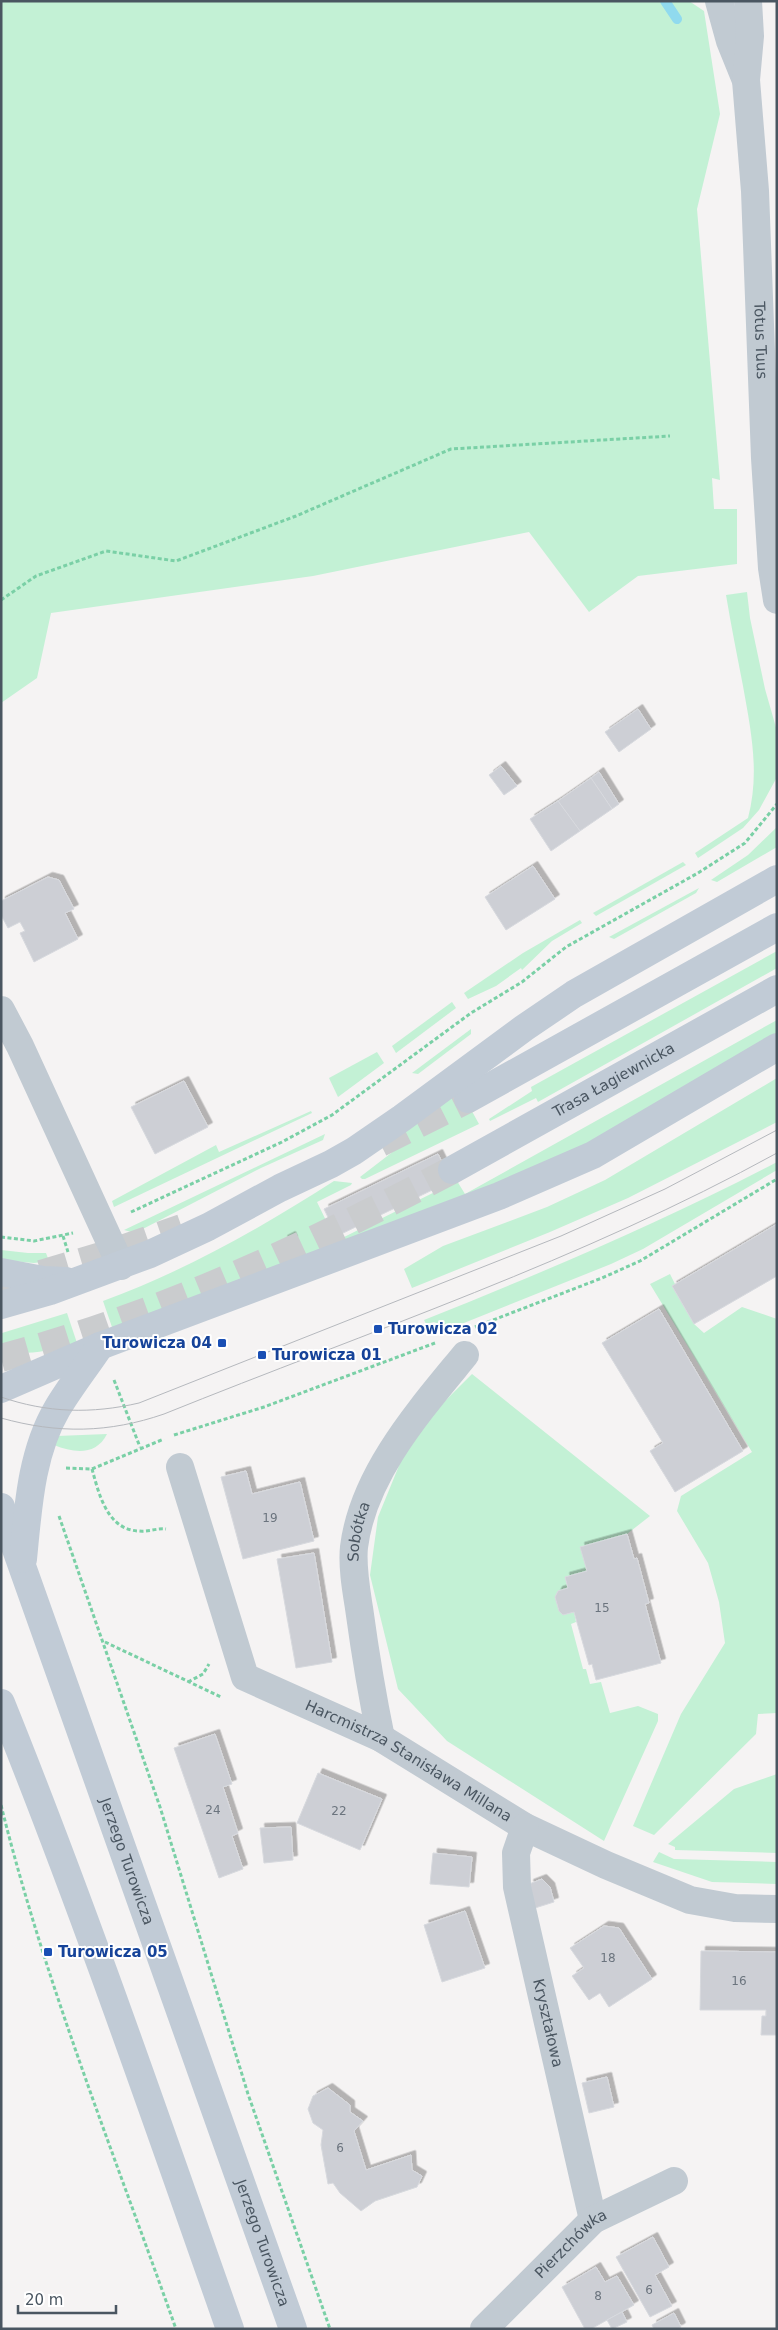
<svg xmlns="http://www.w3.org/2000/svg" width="778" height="2330" font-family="'DejaVu Sans',sans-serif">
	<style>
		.green { fill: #c3f1d5 }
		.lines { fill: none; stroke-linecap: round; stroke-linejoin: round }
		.stream { stroke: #90daee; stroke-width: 10 }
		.building { fill: #cdcfd5; stroke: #d7d9de; filter: url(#shadow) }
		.secondary-tunnel { stroke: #caccce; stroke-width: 28; stroke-dasharray: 28 14; stroke-linecap: butt }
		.path { stroke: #7ad0a6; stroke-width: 3; stroke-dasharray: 4 2.5; stroke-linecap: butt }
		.street { stroke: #c1cad2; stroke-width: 28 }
		.secondary { stroke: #c1cbd6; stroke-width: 28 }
		.tram { stroke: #b5b8bd; stroke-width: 1 }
		.transit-dot { fill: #1a4fb4; stroke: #fff; stroke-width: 2 }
		.labels { text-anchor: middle; stroke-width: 4; stroke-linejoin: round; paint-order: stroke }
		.number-label { font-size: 12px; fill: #6b747e }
		.street-label { font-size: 15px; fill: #4a5661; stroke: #fff }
		.transit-label { font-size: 15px; font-weight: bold; fill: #164399; stroke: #fff; text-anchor: start }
	</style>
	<defs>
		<filter id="shadow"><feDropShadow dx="4.5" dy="-4.5" stdDeviation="0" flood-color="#0004"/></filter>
	</defs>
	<rect width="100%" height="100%" fill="#f5f3f3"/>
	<g class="green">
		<path d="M 1,1 L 689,1 L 704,11 L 720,114 L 697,209 L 720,480 L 712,478 L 714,509 L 737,509 L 737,564 L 638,576 L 589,612 L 529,532 L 313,576 L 51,613 L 37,678 L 1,703 Z"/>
		<path d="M 747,592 L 750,618 L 765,689 L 777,731 L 777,777 L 759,810 L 743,828 L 698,858 L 695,853 L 748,818 C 760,773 751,731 743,686 C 737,655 731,625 726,595 Z"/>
		<path d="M 777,827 L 777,847 L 717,882 L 711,880 L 748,855 Z"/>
		<path d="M 683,862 L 686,865 L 596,916 L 593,913 Z"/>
		<path d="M 699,888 L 696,893 L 614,939 L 609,937 Z"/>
		<path d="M 580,920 L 582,923 L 552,941 L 522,970 L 521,968 L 496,986 L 468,999 L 464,993 L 523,953 Z"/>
		<path d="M 777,951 L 777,968 L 538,1102 L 536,1098 L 490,1121 L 489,1119 L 532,1091 L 531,1087 Z"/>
		<path d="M 452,1002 L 456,1008 L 396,1053 L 392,1046 Z"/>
		<path d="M 777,1020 L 777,1035 L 578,1152 L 113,1330 L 103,1301 C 187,1270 259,1229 334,1181 L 352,1183 L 351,1185 L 317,1202 L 336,1241 L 457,1181 L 465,1194 Z"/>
		<path d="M 471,1029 L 471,1034 L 418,1074 L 412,1073 Z"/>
		<path d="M 377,1052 L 384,1063 L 338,1097 L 329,1078 Z"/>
		<path d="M 777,1078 L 777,1122 L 628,1198 L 550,1232 L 412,1288 L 404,1269 L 443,1246 L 547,1207 L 605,1180 Z"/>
		<path d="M 458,1086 L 479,1124 L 365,1179 L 362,1179 L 360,1177 L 399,1147 L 401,1131 Z"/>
		<path d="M 311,1111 L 312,1113 L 114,1207 L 112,1201 L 216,1145 L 219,1152 Z"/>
		<path d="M 325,1134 L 323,1140 L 261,1168 L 135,1233 L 124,1230 Z"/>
		<path d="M 777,1162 L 777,1170 L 643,1249 L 611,1264 L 449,1329 L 434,1322 L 426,1324 L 424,1320 C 544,1272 662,1222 777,1162 Z"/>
		<path d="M 1,1250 L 28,1253 L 46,1253 L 49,1261 L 34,1263 L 1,1260 Z"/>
		<path d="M 670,1274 L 675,1284 L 672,1286 L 694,1324 L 704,1333 L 742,1307 L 777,1319 L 777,1713 L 758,1714 L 756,1734 L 654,1835 L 633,1826 L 681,1714 L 725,1643 L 719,1602 L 708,1563 L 677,1511 L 681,1496 L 752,1452 L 650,1284 Z"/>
		<path d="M 67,1313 L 77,1343 C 55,1349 23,1359 1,1347 L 2,1333 Z"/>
		<path d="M 472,1374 L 650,1516 L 627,1534 L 581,1547 L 587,1571 L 565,1577 L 568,1588 L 558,1591 L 555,1597 L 559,1611 L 563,1615 L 574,1612 L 576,1622 L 571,1624 L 583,1669 L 586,1669 L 590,1684 L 601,1682 L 610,1713 L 638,1706 L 658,1714 L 658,1721 L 604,1841 L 447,1741 L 398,1689 L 370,1575 L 378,1517 L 405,1451 L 439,1407 Z"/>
		<path d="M 107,1434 C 96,1456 74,1453 54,1445 L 57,1436 Z"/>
		<path d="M 777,1774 L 777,1853 L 675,1850 L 675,1847 L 668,1844 L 734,1789 Z"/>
		<path d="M 659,1852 L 674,1859 L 777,1862 L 777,1884 L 712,1882 L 653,1862 Z"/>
	</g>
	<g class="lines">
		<path class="stream" d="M 665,1 L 677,19"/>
	</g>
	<g class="building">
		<path d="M 638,709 L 651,729 L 619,752 L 605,732 Z"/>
		<path d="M 501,766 L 517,786 L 504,795 L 489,775 Z"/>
		<path d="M 599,772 L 619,804 L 612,809 L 591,778 Z"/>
		<path d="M 591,778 L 612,809 L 580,831 L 558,801 Z"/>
		<path d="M 558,801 L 580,831 L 551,851 L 530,819 Z"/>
		<path d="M 533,866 L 555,899 L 506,930 L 485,897 Z"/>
		<path d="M 48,877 L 59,880 L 74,909 L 65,913 L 78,939 L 34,962 L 20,933 L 25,931 L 20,922 L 8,928 L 1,915 L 1,901 Z"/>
		<path d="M 184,1081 L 208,1127 L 155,1154 L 131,1107 Z"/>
		<path d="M 438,1154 L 451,1181 L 337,1236 L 324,1209 Z"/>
		<path d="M 777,1224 L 777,1276 L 694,1324 L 672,1286 Z"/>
		<path d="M 291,1236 L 293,1241 L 286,1245 L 283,1240 Z"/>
		<path d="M 659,1309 L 743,1451 L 675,1492 L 650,1451 L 663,1443 L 602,1343 Z"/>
		<path d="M 246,1471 L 252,1494 L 300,1482 L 314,1541 L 243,1559 L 221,1477 Z"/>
		<path d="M 627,1534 L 634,1559 L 637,1558 L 649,1603 L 645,1604 L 661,1663 L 596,1680 L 592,1664 L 589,1665 L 574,1612 L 563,1615 L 559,1611 L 555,1597 L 558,1591 L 568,1588 L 565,1577 L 587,1571 L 580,1547 Z"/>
		<path d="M 314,1553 L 332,1662 L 296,1668 L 277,1559 Z"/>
		<path d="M 215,1734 L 232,1784 L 223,1787 L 238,1833 L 232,1836 L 243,1869 L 219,1878 L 174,1748 Z"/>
		<path d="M 318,1773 L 382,1799 L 360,1850 L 297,1823 Z"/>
		<path d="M 291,1827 L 293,1860 L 264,1863 L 260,1828 Z"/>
		<path d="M 433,1853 L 472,1857 L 469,1887 L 430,1884 Z"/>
		<path d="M 542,1879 L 550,1887 L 554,1902 L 535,1908 L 529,1884 Z"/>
		<path d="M 465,1911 L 485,1968 L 442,1982 L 424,1925 Z"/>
		<path d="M 604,1926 L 619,1928 L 652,1979 L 609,2007 L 600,1993 L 589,2000 L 572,1976 L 584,1968 L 570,1948 Z"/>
		<path d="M 701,1951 L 777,1952 L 777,2035 L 761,2035 L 762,2016 L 766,2016 L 766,2010 L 700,2010 Z"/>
		<path d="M 607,2077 L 614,2107 L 589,2113 L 582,2083 Z"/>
		<path d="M 328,2088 L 350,2105 L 350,2112 L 363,2121 L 354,2131 L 366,2170 L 411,2155 L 412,2170 L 422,2176 L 417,2187 L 375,2201 L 361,2211 L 340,2193 L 333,2183 L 328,2184 L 321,2145 L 323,2130 L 313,2123 L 308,2109 L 313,2096 Z"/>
		<path d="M 653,2237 L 669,2267 L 655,2275 L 672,2306 L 650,2317 L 616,2257 Z"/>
		<path d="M 596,2267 L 605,2282 L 617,2276 L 634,2305 L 591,2329 L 585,2329 L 562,2287 Z"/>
		<path d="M 622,2312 L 627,2322 L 612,2329 L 607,2320 Z"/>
		<path d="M 674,2313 L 681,2327 L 678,2329 L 654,2329 L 652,2325 Z"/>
	</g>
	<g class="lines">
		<g class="secondary-tunnel">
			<path d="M 380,1143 L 468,1099"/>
			<path d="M 1,1286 L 108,1254 L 182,1228"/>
			<path d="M 1,1358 C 160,1316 307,1246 452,1170"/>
		</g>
		<g class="path">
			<path d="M 1,600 L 36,576 L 106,551 L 176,561 L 296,516 L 451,449 L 670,436"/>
			<path d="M 131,1212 L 282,1142 L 332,1115 L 471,1013 L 522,982 L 566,947 L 698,873 L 745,843 L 777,804"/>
			<path d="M 63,1236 L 68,1252"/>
			<path d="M 1,1237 L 34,1241 L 73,1233"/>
			<path d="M 475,1327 L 602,1278 L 640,1261 L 777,1179"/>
			<path d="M 114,1380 L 140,1447"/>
			<path d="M 174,1435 L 264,1407 L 435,1343"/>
			<path d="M 66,1468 L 92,1469 L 164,1439"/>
			<path d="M 92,1469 C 99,1494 107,1530 139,1531 C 148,1532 157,1528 166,1529"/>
			<path d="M 59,1516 L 160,1807 L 248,2094 L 330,2329"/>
			<path d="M 105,1642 L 221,1697"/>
			<path d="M 188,1682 L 203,1674 L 209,1664"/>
			<path d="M 1,1805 C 45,1983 115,2156 176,2329"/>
		</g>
		<g class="street">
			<path d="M 719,1 L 730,41 L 745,78"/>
			<path id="s1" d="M 748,1 L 750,36 L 746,80 L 755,191 L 765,458 L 772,568 L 777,600"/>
			<path d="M 1,1010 L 20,1046 L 121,1266"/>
			<path id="s2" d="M 180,1467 L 245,1677 L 381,1738 L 525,1827 L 606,1865 L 690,1900 L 735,1908 L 777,1909"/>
			<path id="s3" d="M 381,1738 C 372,1695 365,1652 359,1608 C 356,1589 352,1566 354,1547 C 363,1474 420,1410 465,1355"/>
			<path id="s4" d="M 525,1827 L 516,1853 L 517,1887 L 593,2220"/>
			<path id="s5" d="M 484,2329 L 593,2220 L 674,2181"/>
		</g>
		<g class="secondary">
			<path d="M 468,1099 L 777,927"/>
			<path id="s6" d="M 452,1170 L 777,989"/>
			<path d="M 1,1272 L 43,1280 L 66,1281"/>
			<path d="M 1,1305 L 50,1291 L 150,1254 L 208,1227 L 280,1188 L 331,1164 L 354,1151 L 402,1118 L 524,1028 L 574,994 L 777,879"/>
			<path d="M 1,1389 L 100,1346 L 499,1196 L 593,1155 L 777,1047"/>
			<path id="s7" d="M 1,1507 L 293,2329"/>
			<path d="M 23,1559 C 28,1509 31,1453 57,1409 C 70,1387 86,1367 100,1346"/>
			<path d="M 1,1703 C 84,1909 156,2119 230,2329"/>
		</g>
		<g class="tram">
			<path d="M 1,1397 C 47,1413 92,1414 139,1403 L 561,1236 L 665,1189 L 777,1130"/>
			<path d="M 1,1418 C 58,1434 109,1433 164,1414 C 370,1331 582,1260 777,1153"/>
		</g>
	</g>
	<g class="transit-dot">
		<rect x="373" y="1324" width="10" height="10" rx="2.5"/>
		<rect x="217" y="1338" width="10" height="10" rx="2.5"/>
		<rect x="257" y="1350" width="10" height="10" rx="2.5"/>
		<rect x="43" y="1947" width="10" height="10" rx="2.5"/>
	</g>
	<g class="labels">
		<g class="number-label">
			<text x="270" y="1522">19</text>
			<text x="602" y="1612">15</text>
			<text x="213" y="1814">24</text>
			<text x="339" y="1815">22</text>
			<text x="608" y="1962">18</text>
			<text x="739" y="1985">16</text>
			<text x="340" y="2152">6</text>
			<text x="649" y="2294">6</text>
			<text x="598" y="2300">8</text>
		</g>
		<g class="street-label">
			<text dy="5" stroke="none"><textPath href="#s1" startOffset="340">Totus Tuus</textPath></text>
			<text dy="5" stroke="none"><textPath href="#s6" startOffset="185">Trasa Łagiewnicka</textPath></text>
			<text dy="5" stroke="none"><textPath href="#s3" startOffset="209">Sobótka</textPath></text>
			<text dy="5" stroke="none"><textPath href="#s2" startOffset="404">Harcmistrza Stanisława Millana</textPath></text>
			<text dy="5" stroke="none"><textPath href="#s7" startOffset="376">Jerzego Turowicza</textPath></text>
			<text dy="5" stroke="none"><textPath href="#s4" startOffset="201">Kryształowa</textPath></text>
			<text dy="5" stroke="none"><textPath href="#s7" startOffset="781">Jerzego Turowicza</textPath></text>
			<text dy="5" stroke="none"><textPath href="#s5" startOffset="122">Pierzchówka</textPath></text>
		</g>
		<g class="transit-label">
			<text x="388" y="1334">Turowicza 02</text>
			<text x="212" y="1348" text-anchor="end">Turowicza 04</text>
			<text x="272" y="1360">Turowicza 01</text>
			<text x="58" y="1957">Turowicza 05</text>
		</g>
	</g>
	<rect width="778" height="2330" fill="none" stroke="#4a5661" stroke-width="5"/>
	<path d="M18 2305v8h98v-8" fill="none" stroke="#4a5661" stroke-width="2.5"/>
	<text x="25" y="2305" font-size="15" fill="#4a5661" stroke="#ffffff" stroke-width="4" paint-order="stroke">20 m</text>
</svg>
